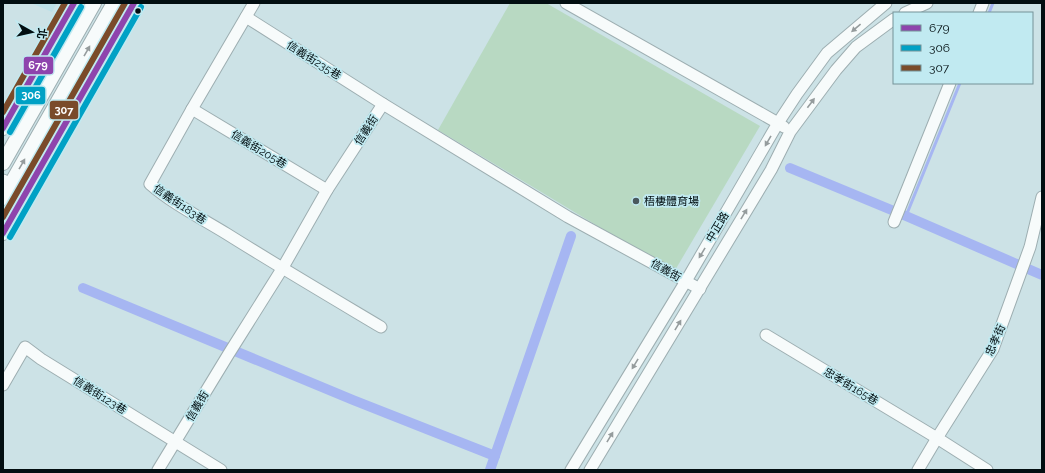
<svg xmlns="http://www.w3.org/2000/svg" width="1045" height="473" font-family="Raleway,'Noto Sans TC',sans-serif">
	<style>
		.built { fill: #bce1e8 }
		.green { fill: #b8d9c2 }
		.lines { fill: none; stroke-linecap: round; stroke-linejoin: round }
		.stream { stroke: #a6b6f2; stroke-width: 3 }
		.canal { stroke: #a6b6f2; stroke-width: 10 }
		.minor-casing { stroke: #9daeb1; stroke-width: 13 }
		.major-casing { stroke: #9daeb1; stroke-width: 16 }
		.minor { stroke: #f7fbfb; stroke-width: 11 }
		.major { stroke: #f7fbfb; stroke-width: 14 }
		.bus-1-casing { stroke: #c1eaf1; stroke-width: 9 }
		.bus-2-casing { stroke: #c1eaf1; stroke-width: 9 }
		.bus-3-casing { stroke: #c1eaf1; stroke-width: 9 }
		.bus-1 { stroke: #8e44ad; stroke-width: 6 }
		.bus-2 { stroke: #00a1c5; stroke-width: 6 }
		.bus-3 { stroke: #7a4b2a; stroke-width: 6 }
		.oneway { fill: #959c9d }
		.bus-dot { fill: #020e11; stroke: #c1eaf1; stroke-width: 1.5 }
		.poi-dot { fill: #49585c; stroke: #c1eaf1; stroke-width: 1.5 }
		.labels { text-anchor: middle; stroke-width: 3.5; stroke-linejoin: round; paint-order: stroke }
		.street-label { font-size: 11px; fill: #020e11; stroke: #c1eaf1 }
		.poi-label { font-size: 11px; fill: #020e11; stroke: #c1eaf1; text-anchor: start }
		.line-badge { stroke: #c1eaf1; stroke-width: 1.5 }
		.badge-label { font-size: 11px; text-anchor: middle; font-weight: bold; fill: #fff }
	</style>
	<rect width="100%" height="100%" fill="#cce2e6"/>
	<path class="built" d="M 31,3 L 57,3 L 52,12 Z"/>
	<path class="green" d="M 510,3 L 546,3 L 760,126 L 674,272 L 438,130 Z"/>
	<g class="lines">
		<g class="stream">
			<path d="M 989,13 L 993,3"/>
			<path d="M 906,216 L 960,83"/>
		</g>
		<g class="canal">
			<path d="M 790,168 L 906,216 L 1042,275"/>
			<path d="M 83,288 L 353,400 L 495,456"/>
			<path d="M 490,470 L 571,236"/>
		</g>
		<g class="minor-casing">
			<g id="minor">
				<path d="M 254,3 L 192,109 L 150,184 C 173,204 201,218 227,234 C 278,266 329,296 381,327"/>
				<path d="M 566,3 L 778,123 L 784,127"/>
				<path d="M 905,13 L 927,3"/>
				<path d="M 979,13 L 983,3"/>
				<path d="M 246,17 L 383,104 L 568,217 L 700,289"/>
				<path d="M 192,109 L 327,190"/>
				<path d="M 3,180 L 26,192"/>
				<path d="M 894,222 L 950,83"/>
				<path d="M 766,335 L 937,438 L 987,470"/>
				<path d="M 3,385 L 25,347 L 41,359 L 221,470"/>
				<path d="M 158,470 L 228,355 L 282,269 L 327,190 L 383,104"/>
				<path d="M 571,470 L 686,281 L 778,123 L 797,94 L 827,53 L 886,3"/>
				<path d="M 590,470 L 771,170 L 790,132 L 836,70 L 856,47 L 894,19"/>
				<path d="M 918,470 L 937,438 L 993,349 L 1030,247 L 1042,197"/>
			</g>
		</g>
		<g class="major-casing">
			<g id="major">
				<path d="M 3,128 L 74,3"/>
				<path d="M 3,163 L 94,3"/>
				<path d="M 3,198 L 114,3"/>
				<path d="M 3,233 L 134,3"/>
			</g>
		</g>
		<use href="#minor" class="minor"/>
		<use href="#major" class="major"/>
		<g class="bus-1-casing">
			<g id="bus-1">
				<path d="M 3,128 L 74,3"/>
				<path d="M 3,233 L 134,3"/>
			</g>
		</g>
		<g class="bus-2-casing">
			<g id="bus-2">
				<path d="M 10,132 L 81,7"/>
				<path d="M 10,237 L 141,7"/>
			</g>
		</g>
		<g class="bus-3-casing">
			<g id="bus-3">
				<path d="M 3,112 L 65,3"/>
				<path d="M 3,217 L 125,3"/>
			</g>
		</g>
		<use href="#bus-1" class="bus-1"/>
		<use href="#bus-2" class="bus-2"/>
		<use href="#bus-3" class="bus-3"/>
	</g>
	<defs><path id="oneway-solid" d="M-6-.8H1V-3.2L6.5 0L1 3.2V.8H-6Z"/></defs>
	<g class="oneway">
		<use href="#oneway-solid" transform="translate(856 28) rotate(140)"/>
		<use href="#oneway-solid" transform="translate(87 51) rotate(-60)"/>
		<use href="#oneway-solid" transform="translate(811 103) rotate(-53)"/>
		<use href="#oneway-solid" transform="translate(768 141) rotate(120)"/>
		<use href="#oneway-solid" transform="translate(22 164) rotate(-60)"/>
		<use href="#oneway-solid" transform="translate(744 214) rotate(-59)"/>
		<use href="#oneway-solid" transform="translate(702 253) rotate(121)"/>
		<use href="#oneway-solid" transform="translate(678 325) rotate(-59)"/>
		<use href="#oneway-solid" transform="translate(635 364) rotate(121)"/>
		<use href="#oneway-solid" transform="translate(610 437) rotate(-59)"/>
	</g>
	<circle class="bus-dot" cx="138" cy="11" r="3.5"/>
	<circle class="poi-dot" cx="636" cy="201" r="4"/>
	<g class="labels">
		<g class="street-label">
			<text transform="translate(314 60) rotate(32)" y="4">信義街235巷</text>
			<text transform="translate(366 130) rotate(-57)" y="4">信義街</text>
			<text transform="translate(259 149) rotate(31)" y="4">信義街205巷</text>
			<text transform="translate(180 204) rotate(34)" y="4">信義街183巷</text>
			<text transform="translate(717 227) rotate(-59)" y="4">中正路</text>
			<text transform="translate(666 270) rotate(29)" y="4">信義街</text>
			<text transform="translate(995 340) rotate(-66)" y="4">忠孝街</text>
			<text transform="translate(851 386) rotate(31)" y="4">忠孝街165巷</text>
			<text transform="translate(100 395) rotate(32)" y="4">信義街123巷</text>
			<text transform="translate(197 406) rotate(-59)" y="4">信義街</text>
		</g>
		<g class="poi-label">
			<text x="644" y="205">梧棲體育場</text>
		</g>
	</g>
	<g class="line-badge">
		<rect x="23" y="56" width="31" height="19" rx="4" fill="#8e44ad"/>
		<rect x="15" y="86" width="31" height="19" rx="4" fill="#00a1c5"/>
		<rect x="49" y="100" width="30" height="20" rx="4" fill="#7a4b2a"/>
	</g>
	<g class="badge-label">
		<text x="38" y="69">679</text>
		<text x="31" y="99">306</text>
		<text x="64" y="114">307</text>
	</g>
	<rect width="1045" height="473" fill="none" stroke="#020e11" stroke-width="8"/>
	<rect x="893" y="12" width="140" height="72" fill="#c1eaf1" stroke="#759297"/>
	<rect x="901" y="25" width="20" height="6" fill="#8e44ad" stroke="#759297"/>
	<text x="929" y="32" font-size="12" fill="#020e11">679</text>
	<rect x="901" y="45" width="20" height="6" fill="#00a1c5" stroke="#759297"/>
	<text x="929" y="52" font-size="12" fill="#020e11">306</text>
	<rect x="901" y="65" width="20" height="6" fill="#7a4b2a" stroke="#759297"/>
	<text x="929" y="72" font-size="12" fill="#020e11">307</text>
	<g transform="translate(32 32) rotate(98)" stroke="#c1eaf1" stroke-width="3" paint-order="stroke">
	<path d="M0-3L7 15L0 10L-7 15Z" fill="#020e11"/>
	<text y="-6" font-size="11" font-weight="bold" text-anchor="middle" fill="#020e11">北</text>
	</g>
</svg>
